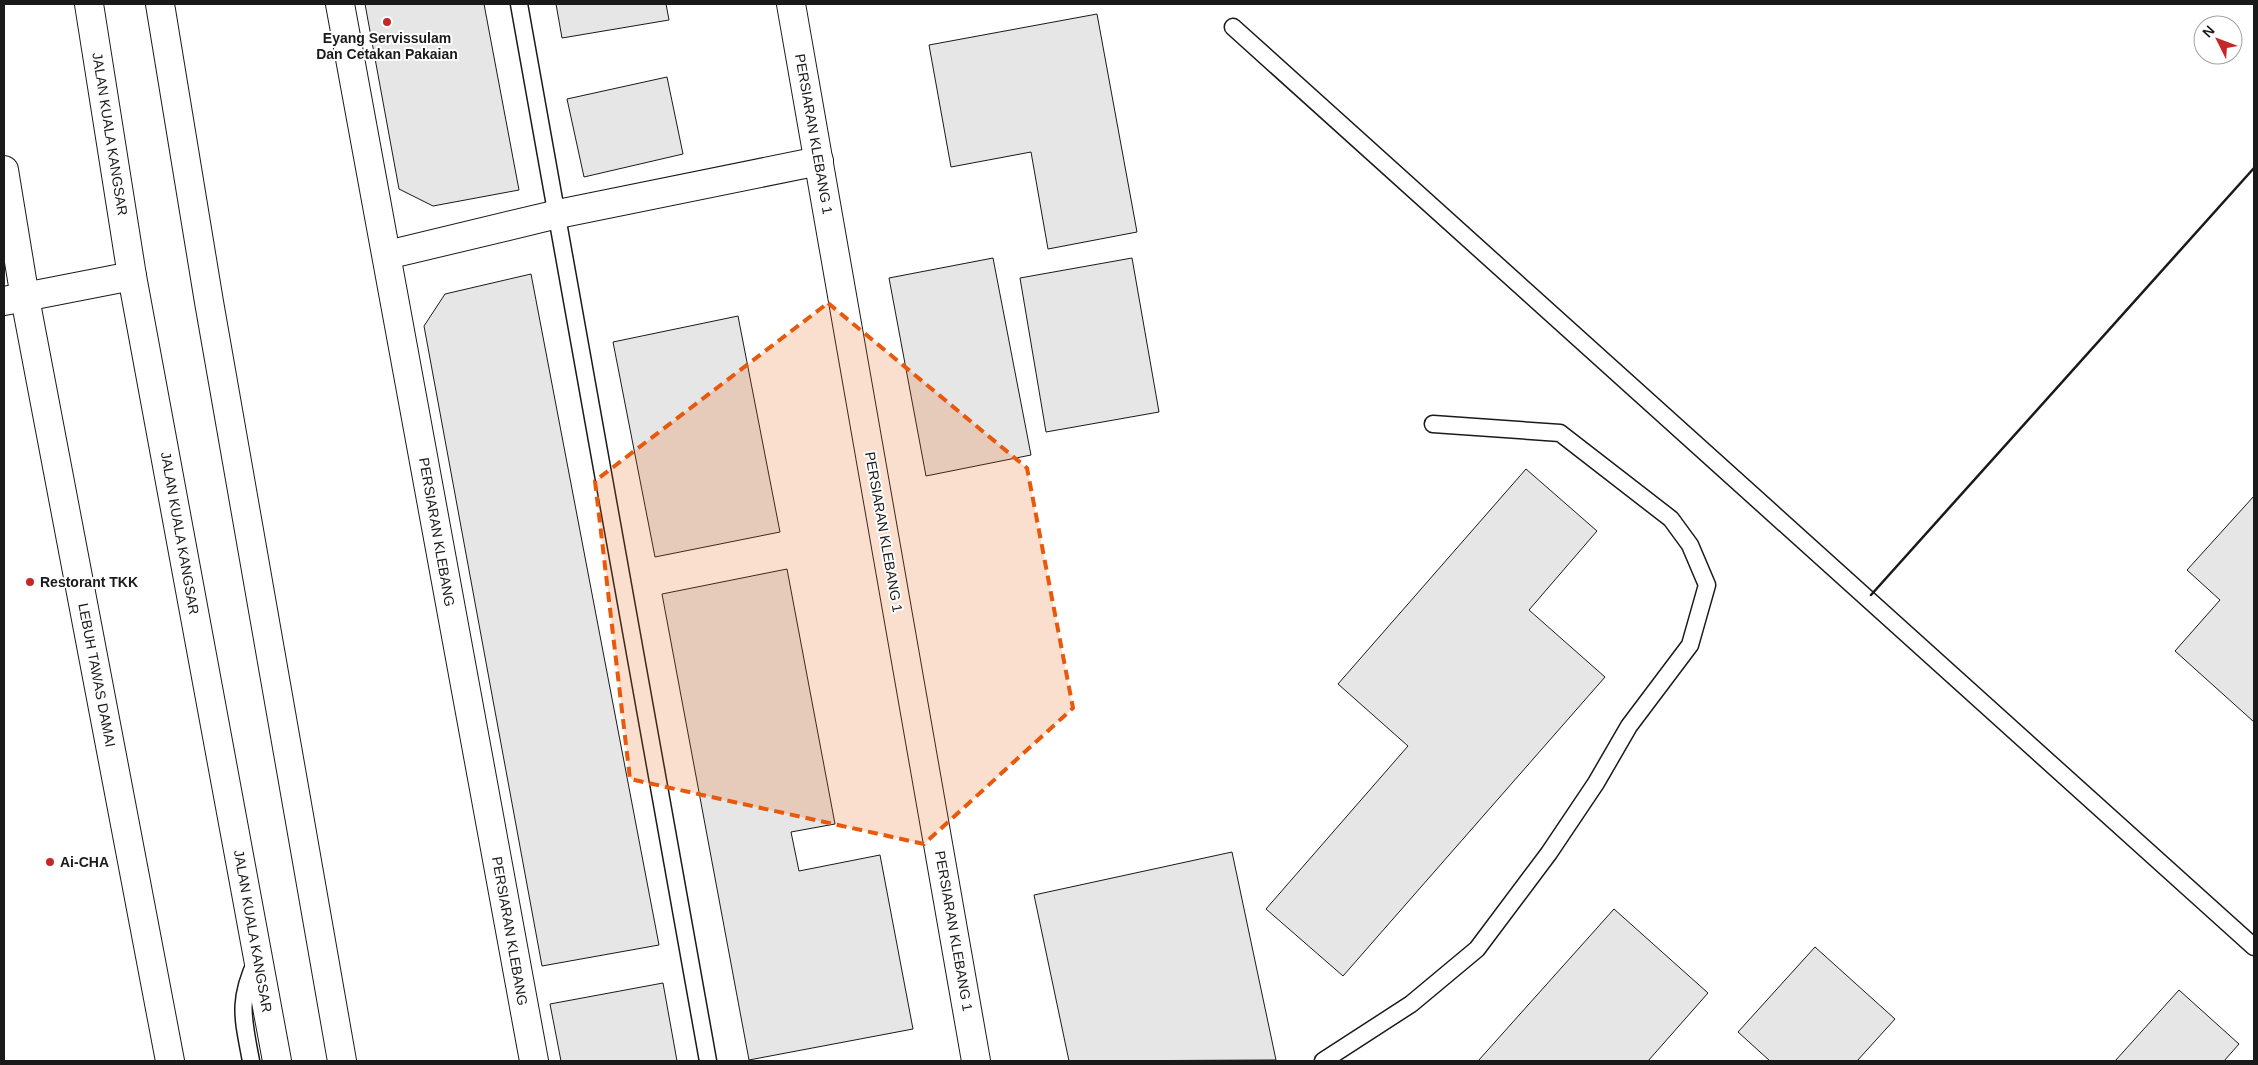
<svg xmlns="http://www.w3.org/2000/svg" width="2258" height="1065" font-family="Arial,sans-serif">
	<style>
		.building { fill: #e6e6e6; stroke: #1a1a1a }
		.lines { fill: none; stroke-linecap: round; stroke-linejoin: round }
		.lane-casing { stroke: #1a1a1a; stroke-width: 19 }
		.street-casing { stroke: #1a1a1a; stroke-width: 30 }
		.highway-casing { stroke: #1a1a1a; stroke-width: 30 }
		.lane { stroke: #fff; stroke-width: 16 }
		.street { stroke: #fff; stroke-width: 28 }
		.highway { stroke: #fff; stroke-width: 28 }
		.wall { stroke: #1a1a1a; stroke-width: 2.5 }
		.marked { fill: #e8590c; fill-opacity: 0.2; stroke: #e8590c; stroke-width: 4; stroke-dasharray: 10 6; stroke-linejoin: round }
		.poi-dot { fill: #c62828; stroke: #fff; stroke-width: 2 }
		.labels { text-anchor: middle; stroke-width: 4; stroke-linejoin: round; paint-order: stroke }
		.poi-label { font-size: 14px; font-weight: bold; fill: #1a1a1a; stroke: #fff; text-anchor: start }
		.street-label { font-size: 14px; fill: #1a1a1a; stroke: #fff }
	</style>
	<rect width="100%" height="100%" fill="#fff"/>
	<g class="building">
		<path d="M 365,4 L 484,4 L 519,190 L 433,206 L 399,189 Z"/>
		<path d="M 556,4 L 666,4 L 669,20 L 562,38 Z"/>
		<path d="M 1097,14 L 1137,232 L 1048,249 L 1031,152 L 951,167 L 929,45 Z"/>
		<path d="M 667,77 L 683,154 L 584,177 L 567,99 Z"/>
		<path d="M 993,258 L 1031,455 L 926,476 L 889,278 Z"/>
		<path d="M 1132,258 L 1159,412 L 1046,432 L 1020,278 Z"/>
		<path d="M 531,274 L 659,945 L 542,966 L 424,326 L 445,294 Z"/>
		<path d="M 738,316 L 780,532 L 655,557 L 613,342 Z"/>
		<path d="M 1526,469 L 1597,531 L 1529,610 L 1605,677 L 1343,976 L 1266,909 L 1408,746 L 1338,684 Z"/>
		<path d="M 2254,496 L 2254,722 L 2175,651 L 2220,600 L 2187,570 Z"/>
		<path d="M 787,569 L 835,824 L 791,832 L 799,871 L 880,855 L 913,1029 L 749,1060 L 662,594 Z"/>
		<path d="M 1232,852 L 1276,1060 L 1069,1061 L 1034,895 Z"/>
		<path d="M 1614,909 L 1708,993 L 1648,1061 L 1478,1061 Z"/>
		<path d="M 1815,947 L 1895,1019 L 1857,1061 L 1770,1061 L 1738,1032 Z"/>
		<path d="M 663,983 L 677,1061 L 561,1061 L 550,1004 Z"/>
		<path d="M 2179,990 L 2239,1044 L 2224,1061 L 2115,1061 Z"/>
	</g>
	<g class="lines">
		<g class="lane-casing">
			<g id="lane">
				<path d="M 519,4 L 708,1061"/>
				<path d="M 1233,27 L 2254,947"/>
				<path d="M 251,1061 C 243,1018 237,1001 257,959"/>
				<path d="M 1323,1061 L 1411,1004 L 1477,949 L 1549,853 L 1596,783 L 1629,726 L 1690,645 L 1707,585 L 1690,545 L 1671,519 L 1560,433 L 1433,424"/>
			</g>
		</g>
		<g class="street-casing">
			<g id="street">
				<path d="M 340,4 L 534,1061"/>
				<path d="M 791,4 L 976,1061"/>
				<path d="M 4,170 L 25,298 L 170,1061"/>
				<path d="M 387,255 L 558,214 L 819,161"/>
				<path d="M 4,301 L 132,276"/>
			</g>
		</g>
		<g class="highway-casing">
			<g id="highway">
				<path d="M 89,4 L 132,276 L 277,1061"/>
				<path d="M 160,4 L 209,302 L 342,1061"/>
			</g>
		</g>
		<use href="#lane" class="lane"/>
		<use href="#street" class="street"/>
		<use href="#highway" class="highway"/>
		<path class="wall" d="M 1871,595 L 2254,168"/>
	</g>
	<path class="marked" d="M 828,303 L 1027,468 L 1073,708 L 924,844 L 630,779 L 595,481 Z"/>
	<g class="poi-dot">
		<circle cx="387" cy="22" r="5"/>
		<circle cx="30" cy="582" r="5"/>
		<circle cx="50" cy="862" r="5"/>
	</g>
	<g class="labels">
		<g class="poi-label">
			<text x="387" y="43" text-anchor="middle">Eyang Servissulam<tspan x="387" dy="16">Dan Cetakan Pakaian</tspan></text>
			<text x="40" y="587">Restorant TKK</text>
			<text x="60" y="867">Ai-CHA</text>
		</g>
		<g class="street-label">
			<text transform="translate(110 134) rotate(81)" y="5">JALAN KUALA KANGSAR</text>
			<text transform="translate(814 134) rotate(80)" y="5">PERSIARAN KLEBANG 1</text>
			<text transform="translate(437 532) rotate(80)" y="5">PERSIARAN KLEBANG</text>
			<text transform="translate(884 532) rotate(80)" y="5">PERSIARAN KLEBANG 1</text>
			<text transform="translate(180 533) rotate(80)" y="5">JALAN KUALA KANGSAR</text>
			<text transform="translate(97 675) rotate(79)" y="5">LEBUH TAWAS DAMAI</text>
			<text transform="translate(253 931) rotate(80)" y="5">JALAN KUALA KANGSAR</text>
			<text transform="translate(510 931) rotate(80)" y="5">PERSIARAN KLEBANG</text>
			<text transform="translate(954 931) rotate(80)" y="5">PERSIARAN KLEBANG 1</text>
		</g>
	</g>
	<rect width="2258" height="1065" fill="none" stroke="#1a1a1a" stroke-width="10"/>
	<g transform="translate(2218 40) rotate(312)"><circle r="24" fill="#ffffff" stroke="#a3a3a3"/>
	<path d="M0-4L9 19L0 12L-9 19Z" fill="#c62828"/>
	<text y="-8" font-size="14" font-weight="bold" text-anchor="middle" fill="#1a1a1a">N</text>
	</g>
</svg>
